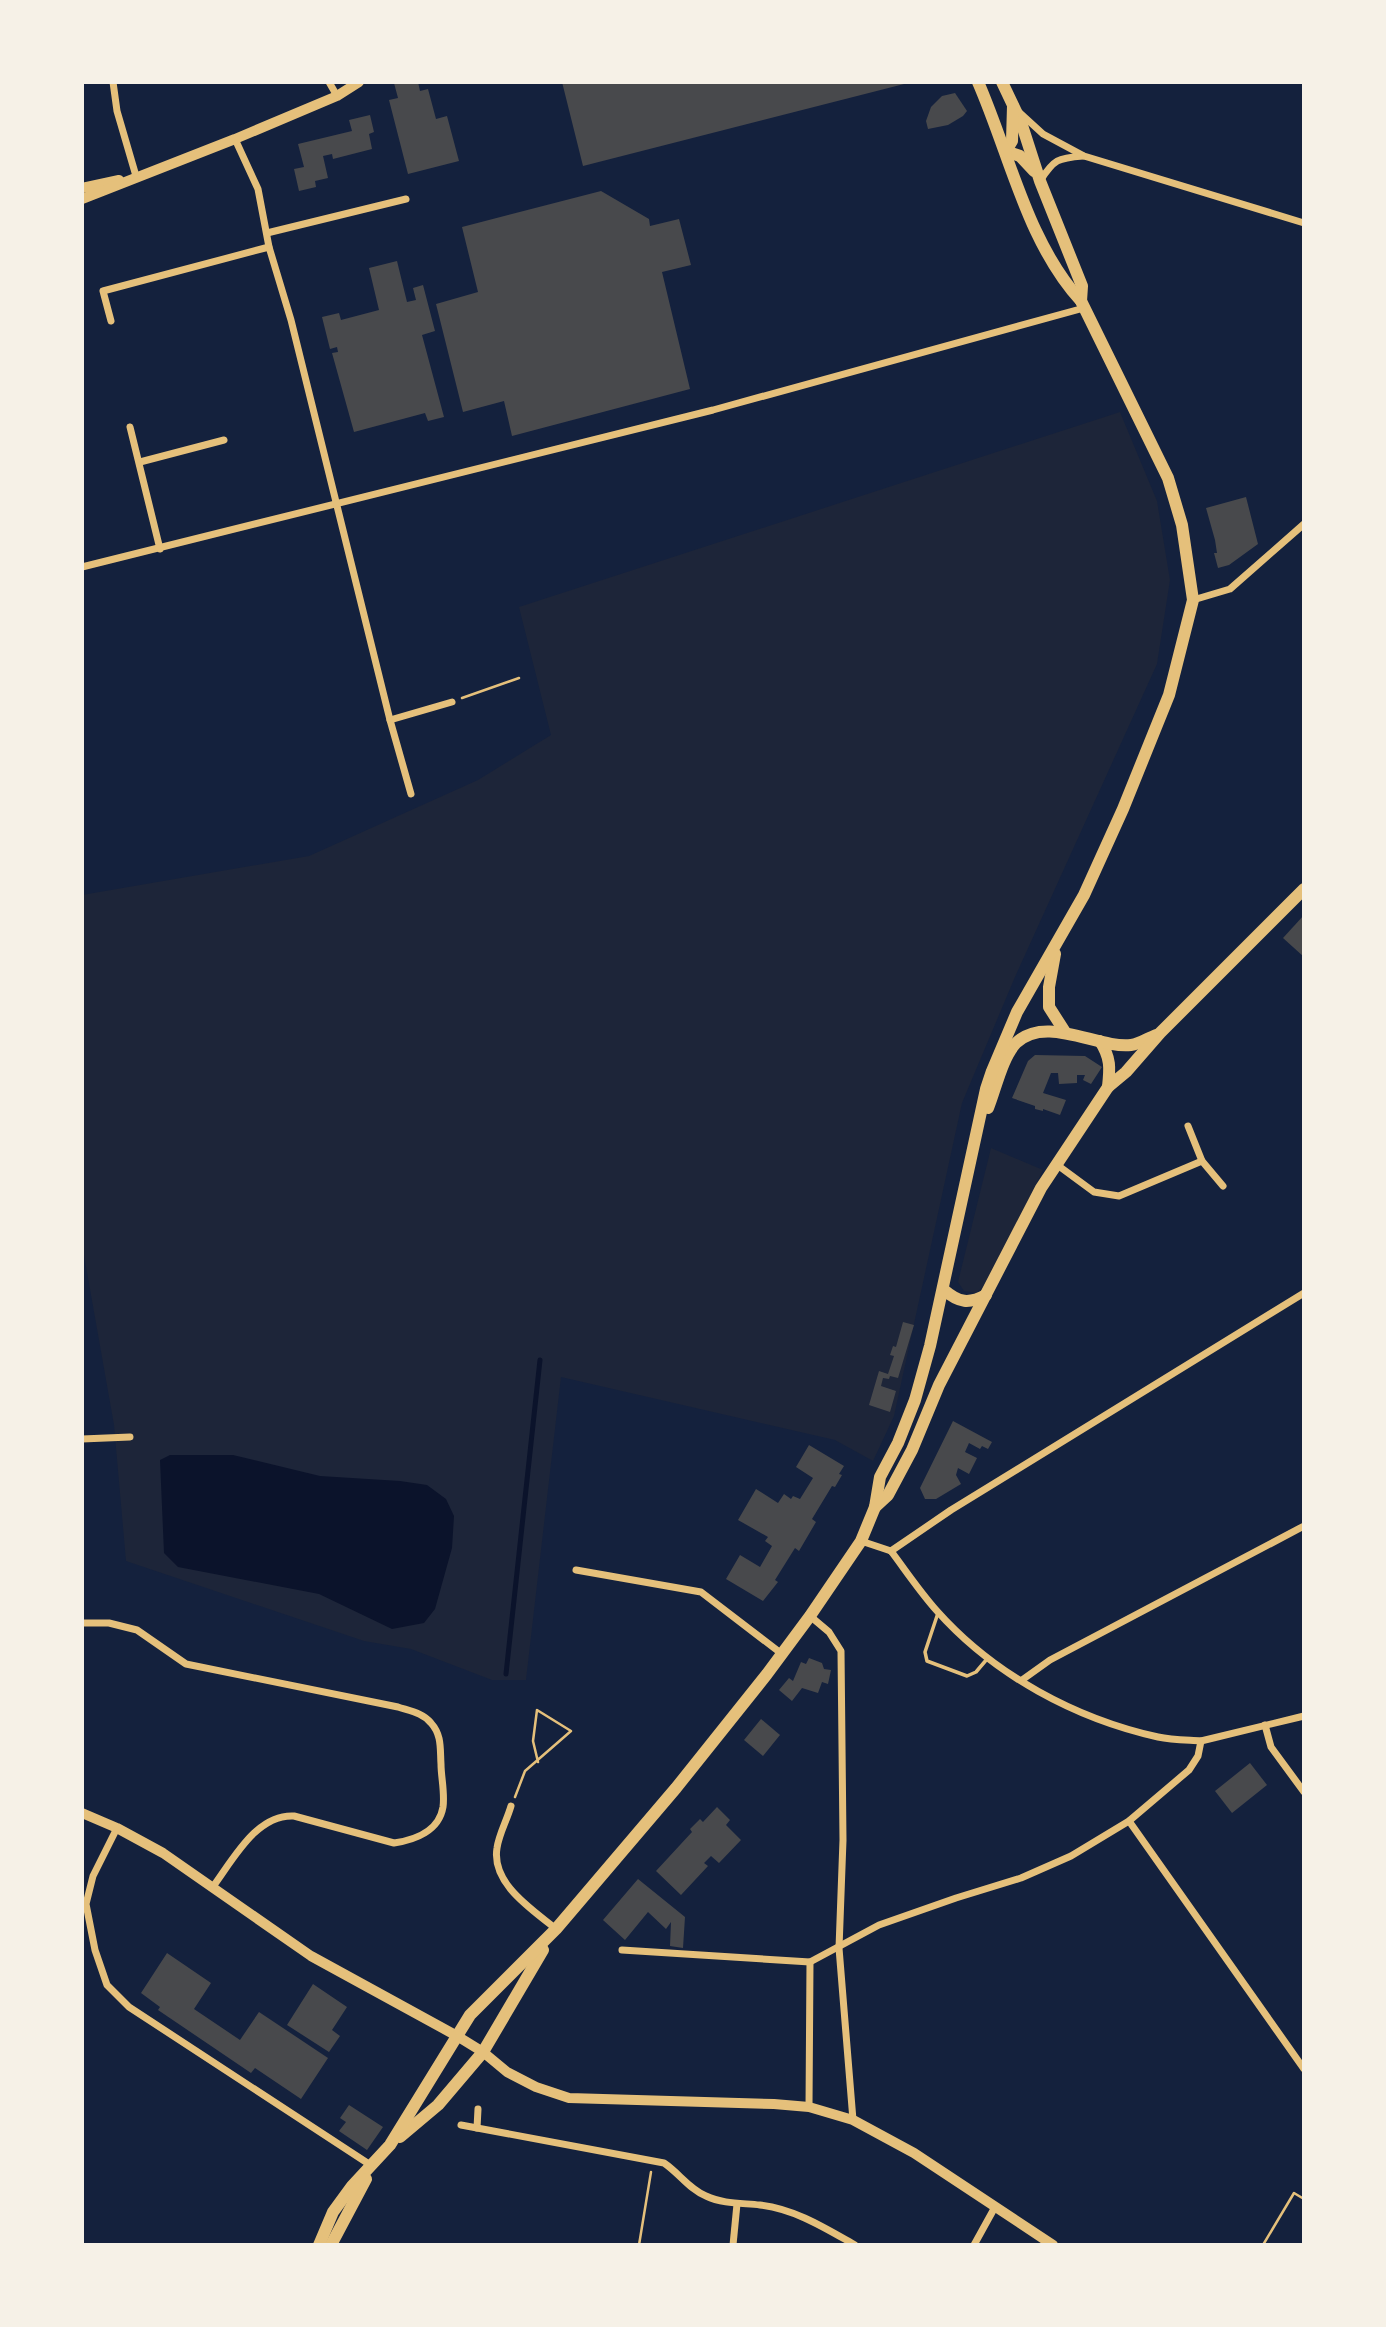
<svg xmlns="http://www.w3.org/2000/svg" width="1386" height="2327" font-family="'DejaVu Sans',sans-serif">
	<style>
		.green { fill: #1d2539 }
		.water { fill: #0b132b }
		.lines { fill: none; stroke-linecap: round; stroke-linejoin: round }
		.stream { stroke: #0b132b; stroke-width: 5 }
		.building { fill: #48494c }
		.path { stroke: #e5c07b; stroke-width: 2.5 }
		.service { stroke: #e5c07b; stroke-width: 3.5 }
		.minor { stroke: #e5c07b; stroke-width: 7 }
		.tertiary { stroke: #e5c07b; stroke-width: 10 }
		.secondary { stroke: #e5c07b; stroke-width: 10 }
		.primary { stroke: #e5c07b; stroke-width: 12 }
	</style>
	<rect width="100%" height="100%" fill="#14213d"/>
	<g class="green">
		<path d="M 1120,412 L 1157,501 L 1170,580 L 1157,664 L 1015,977 L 962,1103 L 894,1416 L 873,1461 L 835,1440 L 561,1377 L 526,1680 L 492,1680 L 411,1649 L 364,1641 L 126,1561 L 114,1425 L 82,1244 L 82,895 L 309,856 L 478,780 L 551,735 L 519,607 Z"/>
		<path d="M 991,1148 L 1043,1170 L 986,1284 L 976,1293 L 964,1291 L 958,1282 Z"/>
	</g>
	<path class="water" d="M 170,1455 L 233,1455 L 320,1476 L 400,1481 L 427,1485 L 446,1499 L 454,1516 L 452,1548 L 435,1609 L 424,1623 L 392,1629 L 319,1594 L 178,1567 L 164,1553 L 160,1460 Z"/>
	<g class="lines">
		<path class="stream" d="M 506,1674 L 540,1360"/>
	</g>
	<g class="building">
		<path d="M 396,82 L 418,82 L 420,91 L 428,89 L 436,119 L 447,116 L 459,161 L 408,174 L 389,100 L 398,98 L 394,83 Z"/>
		<path d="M 562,82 L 908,82 L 908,83 L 583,166 Z"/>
		<path d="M 955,93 L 967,111 L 963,116 L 948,125 L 928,129 L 926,121 L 931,107 L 942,96 Z"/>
		<path d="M 370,115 L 374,132 L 369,134 L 372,149 L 333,159 L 332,154 L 323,156 L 328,178 L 315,181 L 316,187 L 299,191 L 294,169 L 304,167 L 298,144 L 352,131 L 349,120 Z"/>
		<path d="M 601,191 L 649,219 L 650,226 L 679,219 L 691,265 L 662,272 L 690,389 L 512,436 L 504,401 L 463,412 L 436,304 L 478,292 L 462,227 Z"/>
		<path d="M 397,261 L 407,302 L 416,300 L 413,288 L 423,285 L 435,331 L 422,335 L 444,417 L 428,421 L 425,413 L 354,432 L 332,353 L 338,352 L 337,347 L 330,349 L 322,317 L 339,313 L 341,320 L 379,310 L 369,268 Z"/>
		<path d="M 1246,497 L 1258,544 L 1229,565 L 1218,568 L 1214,553 L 1217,553 L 1215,540 L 1206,508 Z"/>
		<path d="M 1304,915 L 1304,957 L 1283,938 Z"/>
		<path d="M 1035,1055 L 1085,1056 L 1102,1067 L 1091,1084 L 1083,1080 L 1085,1075 L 1077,1075 L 1077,1083 L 1059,1084 L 1058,1073 L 1051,1073 L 1043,1093 L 1066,1100 L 1060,1115 L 1043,1109 L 1043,1111 L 1035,1109 L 1035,1106 L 1012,1098 L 1028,1061 Z"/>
		<path d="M 903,1322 L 914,1325 L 898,1378 L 890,1376 L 889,1379 L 883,1378 L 881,1386 L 896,1391 L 890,1412 L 869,1405 L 879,1371 L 888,1374 L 894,1356 L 890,1355 L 893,1346 L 896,1347 Z"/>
		<path d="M 953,1421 L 992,1442 L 988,1449 L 982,1446 L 980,1449 L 969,1443 L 965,1452 L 977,1458 L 969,1474 L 958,1468 L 956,1475 L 961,1484 L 936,1499 L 925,1499 L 920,1488 Z"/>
		<path d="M 809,1445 L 844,1466 L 839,1474 L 842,1475 L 835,1487 L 832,1486 L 812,1519 L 816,1522 L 799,1551 L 795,1548 L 775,1580 L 778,1582 L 763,1601 L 726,1579 L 740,1555 L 760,1567 L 772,1546 L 765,1541 L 768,1537 L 738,1520 L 756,1489 L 778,1503 L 784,1494 L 791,1499 L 793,1496 L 800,1499 L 813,1478 L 796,1467 Z"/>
		<path d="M 809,1658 L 822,1663 L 824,1669 L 831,1670 L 828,1684 L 822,1682 L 818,1693 L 802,1688 L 792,1701 L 779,1690 L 789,1678 L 793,1681 L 801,1662 L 806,1664 Z"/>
		<path d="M 761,1719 L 780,1735 L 763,1756 L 744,1740 Z"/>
		<path d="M 1250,1763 L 1267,1785 L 1232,1813 L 1215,1791 Z"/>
		<path d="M 717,1807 L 730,1820 L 726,1825 L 741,1840 L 719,1863 L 711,1856 L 704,1863 L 708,1866 L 681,1895 L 656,1871 L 692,1832 L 690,1829 L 700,1819 L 703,1822 Z"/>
		<path d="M 638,1879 L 685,1917 L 683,1948 L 670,1946 L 671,1922 L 666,1929 L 648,1912 L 625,1940 L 603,1920 Z"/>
		<path d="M 167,1953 L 211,1983 L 194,2009 L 240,2040 L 259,2012 L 328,2058 L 301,2099 L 255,2068 L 251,2073 L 158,2010 L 160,2007 L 141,1993 Z"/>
		<path d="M 313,1984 L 347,2007 L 332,2030 L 340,2036 L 329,2052 L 287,2025 Z"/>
		<path d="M 349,2105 L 383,2127 L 367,2150 L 339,2131 L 346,2122 L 340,2118 Z"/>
	</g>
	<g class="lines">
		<g class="path">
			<path d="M 462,698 L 519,678"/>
			<path d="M 515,1797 L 525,1771 L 571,1731 L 537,1710 L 533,1741 L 538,1762"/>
			<path d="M 639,2245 L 651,2172"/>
			<path d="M 1263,2245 L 1294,2193 L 1304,2199"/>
		</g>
		<path class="service" d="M 938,1613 L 925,1652 L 927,1661 L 967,1676 L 976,1672 L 987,1659"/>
		<g class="minor">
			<path d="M 113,82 L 117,111 L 136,176"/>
			<path d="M 329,82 L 337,96"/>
			<path d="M 1020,113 L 1043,134 L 1084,156 L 1304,223"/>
			<path d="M 235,139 L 258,189 L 269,247 L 291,320 L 390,720 L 411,794"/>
			<path d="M 1040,181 C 1054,159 1058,158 1083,156"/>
			<path d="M 267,233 L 406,199"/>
			<path d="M 111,321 L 103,291 L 269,247"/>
			<path d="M 130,427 L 160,549"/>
			<path d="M 140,462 L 224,440"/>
			<path d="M 82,567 L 713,410 L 1084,308"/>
			<path d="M 1193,600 L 1230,589 L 1304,524"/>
			<path d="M 390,720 L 452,702"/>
			<path d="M 1188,1126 L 1202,1161 L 1223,1186"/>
			<path d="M 1056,1164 L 1094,1192 L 1119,1196 L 1202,1161"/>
			<path d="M 82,1439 L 130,1437"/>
			<path d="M 861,1541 L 891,1551"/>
			<path d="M 891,1551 L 951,1510 L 1304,1293"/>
			<path d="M 891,1551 C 906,1571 920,1592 937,1611 C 994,1675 1076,1719 1158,1737 C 1172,1740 1187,1740 1201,1741"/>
			<path d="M 576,1570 L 701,1592 L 782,1654"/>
			<path d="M 810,1616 L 829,1632 L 841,1651 L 843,1840 L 839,1948 L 853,2120"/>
			<path d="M 82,1623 L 109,1623 L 137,1630 L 186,1664 L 398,1707 C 410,1711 423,1713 431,1723 C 442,1735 440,1749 441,1764 C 441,1777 445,1793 443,1807 C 439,1831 415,1840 394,1843 L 294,1816 C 256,1814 233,1860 212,1888"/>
			<path d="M 1022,1680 L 1050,1660 L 1304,1526"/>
			<path d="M 1265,1725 L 1271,1747 L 1304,1792"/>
			<path d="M 511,1806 C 507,1820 499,1834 497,1848 C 491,1884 533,1910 556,1929"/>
			<path d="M 1129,1821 L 1304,2069"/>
			<path d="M 117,1828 L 93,1876 L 86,1904 L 95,1950 L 107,1985 L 129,2007 L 372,2166"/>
			<path d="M 622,1950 L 810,1962 L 879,1925 L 956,1898 L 1021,1878 L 1071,1856 L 1129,1821 L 1189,1770 L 1198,1756 L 1201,1741 L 1304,1716"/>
			<path d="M 809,2107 L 810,1962"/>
			<path d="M 461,2125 L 664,2163 C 679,2173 689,2189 706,2196 C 723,2204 742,2203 760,2205 C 795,2209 825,2228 855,2245"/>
			<path d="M 477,2128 L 478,2109"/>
			<path d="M 733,2245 L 737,2204"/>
			<path d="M 974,2245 L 995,2207"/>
		</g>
		<path class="tertiary" d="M 82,1813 L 117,1828 L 163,1853 L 311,1956 L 457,2036 L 483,2052 L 507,2072 L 536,2087 L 569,2098 L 774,2104 L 809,2107 L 853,2120 L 914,2153 L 1053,2245"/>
		<g class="secondary">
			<path d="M 82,188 L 119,180"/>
			<path d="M 82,199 L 235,139 L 337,96 L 359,82"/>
		</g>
		<g class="primary">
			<path d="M 1002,82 L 1021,122 L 1040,181 L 1082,286 L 1081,301"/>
			<path d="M 1013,106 L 1012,141 L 1006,151 L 1020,156 L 1034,171"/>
			<path d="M 1055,954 L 1049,987 L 1049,1007 L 1065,1032"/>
			<path d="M 1100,1041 C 1111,1058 1110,1068 1108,1087"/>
			<path d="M 988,1108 C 996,1088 1002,1058 1016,1043 C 1046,1014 1098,1049 1131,1045 C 1140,1044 1148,1038 1156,1035"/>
			<path d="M 944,1290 C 959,1303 969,1304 986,1295"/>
			<path d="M 875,1507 L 888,1495 L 912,1450 L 939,1385 L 1041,1188 L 1108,1087 L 1126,1072 L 1160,1033 L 1304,889"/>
			<path d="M 400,2137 L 438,2105 L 483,2052 L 543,1950"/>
			<path d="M 319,2245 L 333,2212 L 352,2186 L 390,2145 L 470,2015 L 556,1929 L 676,1788 L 767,1674 L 810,1616 L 861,1541 L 875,1507 L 880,1477 L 898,1443 L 915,1400 L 930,1346 L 986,1089 L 992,1071 L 1017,1012 L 1084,895 L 1123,809 L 1169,695 L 1193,600 L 1182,525 L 1168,478 L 1081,301 C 1027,242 1010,155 978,82"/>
			<path d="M 331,2245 L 366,2179"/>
		</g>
	</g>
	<rect width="1386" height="2327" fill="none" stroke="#f6f1e7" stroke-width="168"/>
</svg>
